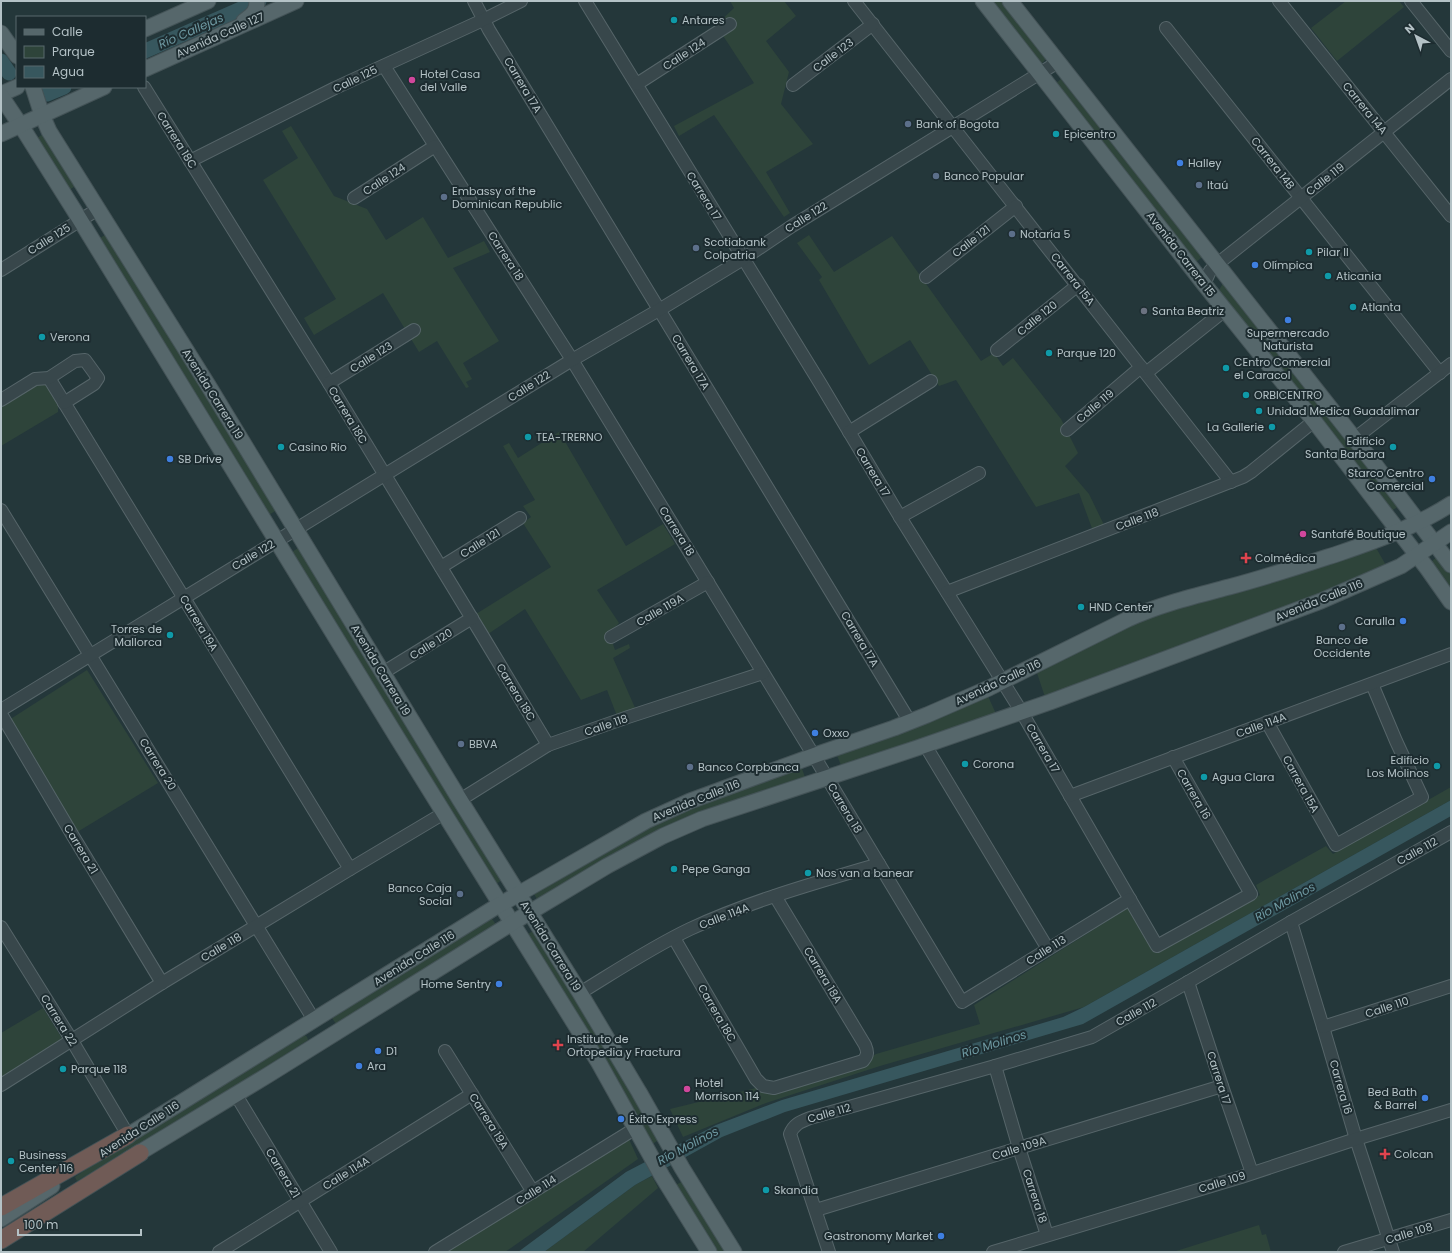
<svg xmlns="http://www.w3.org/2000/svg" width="1452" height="1253" font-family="Poppins,sans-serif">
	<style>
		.green { fill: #2e443a }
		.water { fill: #37575e }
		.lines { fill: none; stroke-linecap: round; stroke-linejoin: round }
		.river { stroke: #37575e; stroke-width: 15 }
		.minor-casing { stroke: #566569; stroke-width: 14 }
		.major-casing { stroke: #445357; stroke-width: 17 }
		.highway-casing { stroke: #435256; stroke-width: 19 }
		.minor { stroke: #38474b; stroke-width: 12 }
		.major { stroke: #56676b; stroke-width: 15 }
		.highway { stroke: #705b56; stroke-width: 17 }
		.culture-dot { fill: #0f9aa8; stroke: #1d2c30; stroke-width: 1.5 }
		.hotel-dot { fill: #d1479c; stroke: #1d2c30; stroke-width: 1.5 }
		.service-dot { fill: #5c6f8a; stroke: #1d2c30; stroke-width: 1.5 }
		.shop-dot { fill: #3f7fe0; stroke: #1d2c30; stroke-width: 1.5 }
		.worship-dot { fill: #6b7280; stroke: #1d2c30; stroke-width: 1.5 }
		.health-dot { fill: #e0444e; stroke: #1d2c30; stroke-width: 1.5 }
		.labels { text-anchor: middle; stroke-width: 4; stroke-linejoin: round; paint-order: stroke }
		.poi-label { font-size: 11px; fill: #b4c2c6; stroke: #1d2c30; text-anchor: start }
		.street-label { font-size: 11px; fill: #b4c2c6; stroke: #1d2c30 }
		.water-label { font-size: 12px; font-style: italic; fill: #6f9aa3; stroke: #1d2c30 }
	</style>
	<rect width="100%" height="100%" fill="#24373a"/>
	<g class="green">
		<path d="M 730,1 L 784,1 L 796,16 L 766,41 L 789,72 L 781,104 L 813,144 L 766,172 L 790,213 L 784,217 L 714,115 L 679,136 L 674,126 L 754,83 L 716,25 L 734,8 Z"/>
		<path d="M 990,1 L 1004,1 L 1045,56 L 1045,60 L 1042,63 L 1037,61 Z"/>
		<path d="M 1346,1 L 1399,1 L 1404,7 L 1337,61 L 1311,28 Z"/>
		<path d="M 1061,79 L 1202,257 L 1193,265 L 1055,84 Z"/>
		<path d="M 291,126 L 334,196 L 367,209 L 386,240 L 423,217 L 448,258 L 484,241 L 490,252 L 453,268 L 499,341 L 463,363 L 472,379 L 466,382 L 469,387 L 466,388 L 437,341 L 419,352 L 383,293 L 314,335 L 304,318 L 336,299 L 263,180 L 298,158 L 282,131 Z"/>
		<path d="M 45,133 L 77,185 L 69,190 L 37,138 Z"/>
		<path d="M 107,234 L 277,510 L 267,516 L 98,239 Z"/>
		<path d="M 809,235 L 834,272 L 892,236 L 981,361 L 994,353 L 1003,366 L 1013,358 L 1061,419 L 1078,453 L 1065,466 L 1089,494 L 1105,527 L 1093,531 L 1079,493 L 1036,507 L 956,380 L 939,386 L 910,340 L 869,365 L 819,280 L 822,277 L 797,243 Z"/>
		<path d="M 1223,283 C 1283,356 1340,432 1399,506 L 1390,512 L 1217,294 Z"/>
		<path d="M 45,379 L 58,403 L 58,412 L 1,446 L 1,405 Z"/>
		<path d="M 562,430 L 560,433 L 626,546 L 663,524 L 675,544 L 597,590 L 619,623 C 609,633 611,638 615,650 L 629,644 L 630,648 L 613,658 L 636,710 L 617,716 L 607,690 L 581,700 L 525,609 L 488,634 L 476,614 L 551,567 L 523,523 L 531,517 L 523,506 L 535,500 L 503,446 L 509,443 L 518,458 Z"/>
		<path d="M 1375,546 L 1387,567 L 1344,587 L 1045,697 L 1036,670 L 1134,621 Z"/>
		<path d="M 300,547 L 503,879 L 495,885 L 290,553 Z"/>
		<path d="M 1439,556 L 1451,574 L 1451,593 L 1429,563 Z"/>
		<path d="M 87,670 L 158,783 L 74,834 L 9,720 Z"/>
		<path d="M 987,694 L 997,716 L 843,770 L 836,753 Z"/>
		<path d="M 801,766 L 806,780 L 751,798 L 539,902 L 532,891 L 658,819 Z"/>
		<path d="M 1451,787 L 1451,800 L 1084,1007 L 880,1066 L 766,1103 L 683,1137 L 670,1109 L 862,1062 L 876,1054 L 980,1024 L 974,1005 L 1131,906 L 1160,948 L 1260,895 L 1256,885 L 1326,846 L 1333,854 Z"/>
		<path d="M 490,916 L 497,926 L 338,1027 L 330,1015 Z"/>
		<path d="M 536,929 L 660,1139 L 651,1145 L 525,936 Z"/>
		<path d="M 43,1008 L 63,1040 L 1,1079 L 1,1033 Z"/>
		<path d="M 298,1035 C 304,1035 307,1034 308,1040 L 150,1141 L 77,1181 L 75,1177 L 97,1161 Z"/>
		<path d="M 628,1137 L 638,1159 L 505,1252 L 439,1252 Z"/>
		<path d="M 652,1176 L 658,1188 L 583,1252 L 544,1252 L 635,1185 Z"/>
		<path d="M 685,1180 L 728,1252 L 714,1252 L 674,1186 Z"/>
		<path d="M 1259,1225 L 1262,1235 L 1266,1234 L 1271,1252 L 1173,1252 Z"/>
	</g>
	<path class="water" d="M 1451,800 L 1451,816 L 1083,1024 L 785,1112 L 722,1137 L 635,1185 L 544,1252 L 518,1252 L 626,1172 L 716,1125 L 782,1100 L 1063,1017 L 1084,1007 Z"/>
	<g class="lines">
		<g class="river">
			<path d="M 145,51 L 259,1"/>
			<path d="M 1,61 L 9,73"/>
			<path d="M 47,94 L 64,87"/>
		</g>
		<g class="minor-casing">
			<g id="minor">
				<path d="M 474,1 L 489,30 L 910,722"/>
				<path d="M 585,1 L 820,383 L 900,517 L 1021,711 L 1157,946 L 1251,894 L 1173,757"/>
				<path d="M 854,1 L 1231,482"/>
				<path d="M 1279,1 L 1451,216"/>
				<path d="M 1411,1 L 1451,51"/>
				<path d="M 1166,28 L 1440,373"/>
				<path d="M 384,66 L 569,355 L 814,756 L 962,1002 L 1130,899"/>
				<path d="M 637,84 L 730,24"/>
				<path d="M 793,85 L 873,24"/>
				<path d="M 144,87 L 329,383 L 482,635 L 548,745"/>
				<path d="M 190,161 L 335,88 L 483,20 L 521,1"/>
				<path d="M 354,198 L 435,146"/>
				<path d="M 1,270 L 98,209"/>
				<path d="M 926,277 L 1016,206"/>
				<path d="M 1204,284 L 1210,271 L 1216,265 L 1451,79"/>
				<path d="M 997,350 L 1078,285"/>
				<path d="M 1146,373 L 1225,310"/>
				<path d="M 49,378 L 350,869"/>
				<path d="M 329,383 L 414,330"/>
				<path d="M 1,400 L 35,379 L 49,378 L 75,361 L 85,360 L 98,378 L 94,384 L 64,403"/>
				<path d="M 1067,430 L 1141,367"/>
				<path d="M 849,432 L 931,381"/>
				<path d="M 1354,439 L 1451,364"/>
				<path d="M 1,510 L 314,1020"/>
				<path d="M 900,517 L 979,473"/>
				<path d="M 441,567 L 520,518"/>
				<path d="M 947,592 L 1243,477 L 1251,472 L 1314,421"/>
				<path d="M 611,637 L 708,582"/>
				<path d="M 389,669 L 472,618"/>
				<path d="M 1,710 L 572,360 L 664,307 L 743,259 L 792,226 L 1058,62"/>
				<path d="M 1,714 L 73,836 L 162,983"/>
				<path d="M 1267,722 L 1336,845 L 1422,797 L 1396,741 L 1372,684"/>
				<path d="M 925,745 L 1048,949"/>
				<path d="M 1070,796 L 1451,654"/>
				<path d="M 460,800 L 548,745 L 628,717 L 763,673"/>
				<path d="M 1291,922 L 1323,1027 L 1356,1139 L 1393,1252"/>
				<path d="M 1,927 L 71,1039 L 128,1135"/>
				<path d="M 674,938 L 756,1079 L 763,1086 L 774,1088 L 863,1061 C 868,1055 868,1052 865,1045 L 775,896"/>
				<path d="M 1188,982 L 1222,1086 L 1252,1173"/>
				<path d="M 580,993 C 616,971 652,947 690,929 C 750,901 815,883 879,864"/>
				<path d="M 1323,1027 L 1451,986"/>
				<path d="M 445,1051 L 533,1192"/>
				<path d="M 995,1066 L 1019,1148 L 1047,1235"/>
				<path d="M 1,1085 L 162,983 L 350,869 L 444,813"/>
				<path d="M 236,1095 L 331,1252"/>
				<path d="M 816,1210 L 1222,1086"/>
				<path d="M 219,1252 L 472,1094"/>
				<path d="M 435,1252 L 636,1128"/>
				<path d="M 829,1252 L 790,1134 C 794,1124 800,1122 810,1118 L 995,1066 L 1092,1037 L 1188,982 L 1291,922 L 1451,832"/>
				<path d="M 993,1252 L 1241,1177 L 1356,1139 L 1451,1110"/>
				<path d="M 1344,1252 L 1451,1220"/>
			</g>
		</g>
		<g class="major-casing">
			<g id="major">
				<path d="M 983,1 L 1204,284 L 1314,421 L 1427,568 L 1451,602"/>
				<path d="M 1010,1 L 1376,466 L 1451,565"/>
				<path d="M 244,21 C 252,15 257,12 257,1"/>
				<path d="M 145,29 L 208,1"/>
				<path d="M 1,33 L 17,56"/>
				<path d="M 145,69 L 296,1"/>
				<path d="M 33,87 L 42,115 L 49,131 L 208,385 L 460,800 L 580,993 L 639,1092 L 682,1168 L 734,1252"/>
				<path d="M 1,94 L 17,87"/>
				<path d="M 1,96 L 25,132 L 74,210 L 398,739 L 599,1063 L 662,1176 L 709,1252"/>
				<path d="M 1,134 L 104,87"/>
				<path d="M 119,1141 L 494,908 L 646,821 L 690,801 L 821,753 L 894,728 L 927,715 L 989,688 L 1128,619 C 1161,604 1195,596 1229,587 C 1267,577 1303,565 1340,553 C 1378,540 1417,526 1451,504"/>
				<path d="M 129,1159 L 268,1075 L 512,923 L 607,866 L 663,836 L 702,819 L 917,748 L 1050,702 L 1321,601 L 1401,566 L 1451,532"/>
				<path d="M 1,1219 L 52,1186"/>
			</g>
		</g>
		<g class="highway-casing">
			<g id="highway">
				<path d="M 1,1207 L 128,1135"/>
				<path d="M 1,1240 L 140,1153"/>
			</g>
		</g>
		<use href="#minor" class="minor"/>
		<use href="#major" class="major"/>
		<use href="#highway" class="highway"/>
	</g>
	<g class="culture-dot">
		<circle cx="674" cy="20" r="4"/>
		<circle cx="1056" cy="134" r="4"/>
		<circle cx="1309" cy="252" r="4"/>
		<circle cx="1328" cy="276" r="4"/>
		<circle cx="1353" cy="307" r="4"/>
		<circle cx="42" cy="337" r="4"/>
		<circle cx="1049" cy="353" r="4"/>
		<circle cx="1226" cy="368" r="4"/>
		<circle cx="1246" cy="395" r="4"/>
		<circle cx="1259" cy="411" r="4"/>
		<circle cx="1272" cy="427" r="4"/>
		<circle cx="528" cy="437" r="4"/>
		<circle cx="281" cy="447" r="4"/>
		<circle cx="1393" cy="447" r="4"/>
		<circle cx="1081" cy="607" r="4"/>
		<circle cx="170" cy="635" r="4"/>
		<circle cx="965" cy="764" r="4"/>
		<circle cx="1437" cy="766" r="4"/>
		<circle cx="1204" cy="777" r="4"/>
		<circle cx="674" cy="869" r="4"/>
		<circle cx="808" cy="873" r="4"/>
		<circle cx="63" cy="1069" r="4"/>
		<circle cx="11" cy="1161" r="4"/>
		<circle cx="766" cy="1190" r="4"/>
	</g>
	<g class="hotel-dot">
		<circle cx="412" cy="80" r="4"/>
		<circle cx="1303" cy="534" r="4"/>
		<circle cx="687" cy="1089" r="4"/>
	</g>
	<g class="service-dot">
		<circle cx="908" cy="124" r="4"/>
		<circle cx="936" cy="176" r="4"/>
		<circle cx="1199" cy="185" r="4"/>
		<circle cx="444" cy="197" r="4"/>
		<circle cx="1012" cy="234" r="4"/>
		<circle cx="696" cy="248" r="4"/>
		<circle cx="1342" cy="627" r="4"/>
		<circle cx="461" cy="744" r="4"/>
		<circle cx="690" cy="767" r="4"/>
		<circle cx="460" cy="894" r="4"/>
	</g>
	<g class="shop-dot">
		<circle cx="1180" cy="163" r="4"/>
		<circle cx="1255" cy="265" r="4"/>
		<circle cx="1288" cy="320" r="4"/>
		<circle cx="170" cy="459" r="4"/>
		<circle cx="1432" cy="479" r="4"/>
		<circle cx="1403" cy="621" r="4"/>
		<circle cx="815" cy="733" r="4"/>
		<circle cx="499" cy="984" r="4"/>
		<circle cx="378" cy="1051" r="4"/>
		<circle cx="359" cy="1066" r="4"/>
		<circle cx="1425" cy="1098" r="4"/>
		<circle cx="621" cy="1119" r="4"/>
		<circle cx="941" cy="1236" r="4"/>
	</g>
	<circle class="worship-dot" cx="1144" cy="311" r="4"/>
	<g class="health-dot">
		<path d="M1244 552h4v4h4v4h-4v4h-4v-4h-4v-4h4z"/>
		<path d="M556 1039h4v4h4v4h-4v4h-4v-4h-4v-4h4z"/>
		<path d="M1383 1148h4v4h4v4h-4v4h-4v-4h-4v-4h4z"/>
	</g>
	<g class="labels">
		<g class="poi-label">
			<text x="682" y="24">Antares</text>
			<text x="420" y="78">Hotel Casa<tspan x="420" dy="13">del Valle</tspan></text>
			<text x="916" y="128">Bank of Bogota</text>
			<text x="1064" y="138">Epicentro</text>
			<text x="1188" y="167">Halley</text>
			<text x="944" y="180">Banco Popular</text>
			<text x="1207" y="189">Itaú</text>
			<text x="452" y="195">Embassy of the<tspan x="452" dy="13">Dominican Republic</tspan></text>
			<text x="1020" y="238">Notaría 5</text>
			<text x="704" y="246">Scotiabank<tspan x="704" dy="13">Colpatria</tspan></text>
			<text x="1317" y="256">Pilar II</text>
			<text x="1263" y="269">Olímpica</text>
			<text x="1336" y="280">Aticania</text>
			<text x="1361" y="311">Atlanta</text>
			<text x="1152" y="315">Santa Beatriz</text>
			<text x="1288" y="337" text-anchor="middle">Supermercado<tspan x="1288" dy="13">Naturista</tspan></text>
			<text x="50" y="341">Verona</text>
			<text x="1057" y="357">Parque 120</text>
			<text x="1234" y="366">CEntro Comercial<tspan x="1234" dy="13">el Caracol</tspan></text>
			<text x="1254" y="399">ORBICENTRO</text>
			<text x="1267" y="415">Unidad Medica Guadalimar</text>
			<text x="1264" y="431" text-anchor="end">La Gallerie</text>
			<text x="536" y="441">TEA-TRERNO</text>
			<text x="1385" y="445" text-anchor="end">Edificio<tspan x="1385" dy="13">Santa Barbara</tspan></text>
			<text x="289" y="451">Casino Rio</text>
			<text x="178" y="463">SB Drive</text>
			<text x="1424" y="477" text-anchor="end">Starco Centro<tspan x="1424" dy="13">Comercial</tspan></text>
			<text x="1311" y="538">Santafé Boutique</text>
			<text x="1255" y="562">Colmédica</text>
			<text x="1089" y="611">HND Center</text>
			<text x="1395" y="625" text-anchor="end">Carulla</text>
			<text x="162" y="633" text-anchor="end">Torres de<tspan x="162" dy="13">Mallorca</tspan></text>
			<text x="1342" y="644" text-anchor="middle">Banco de<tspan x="1342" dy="13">Occidente</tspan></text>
			<text x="823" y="737">Oxxo</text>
			<text x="469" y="748">BBVA</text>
			<text x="1429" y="764" text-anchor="end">Edificio<tspan x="1429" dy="13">Los Molinos</tspan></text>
			<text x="973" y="768">Corona</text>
			<text x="698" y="771">Banco Corpbanca</text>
			<text x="1212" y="781">Agua Clara</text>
			<text x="682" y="873">Pepe Ganga</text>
			<text x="816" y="877">Nos van a banear</text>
			<text x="452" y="892" text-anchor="end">Banco Caja<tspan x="452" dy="13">Social</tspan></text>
			<text x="491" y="988" text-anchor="end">Home Sentry</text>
			<text x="567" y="1043">Instituto de<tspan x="567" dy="13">Ortopedia y Fractura</tspan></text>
			<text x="386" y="1055">D1</text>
			<text x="367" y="1070">Ara</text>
			<text x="71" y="1073">Parque 118</text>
			<text x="695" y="1087">Hotel<tspan x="695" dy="13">Morrison 114</tspan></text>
			<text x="1417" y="1096" text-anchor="end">Bed Bath<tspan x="1417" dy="13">&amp; Barrel</tspan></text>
			<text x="629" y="1123">Éxito Express</text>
			<text x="1394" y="1158">Colcan</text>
			<text x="19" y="1159">Business<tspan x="19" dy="13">Center 116</tspan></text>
			<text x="774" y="1194">Skandia</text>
			<text x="933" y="1240" text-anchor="end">Gastronomy Market</text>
		</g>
		<g class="street-label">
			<text transform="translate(220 35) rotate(-24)" y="4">Avenida Calle 127</text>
			<text transform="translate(684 54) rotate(-33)" y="4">Calle 124</text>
			<text transform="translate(833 55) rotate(-37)" y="4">Calle 123</text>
			<text transform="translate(355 79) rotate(-26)" y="4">Calle 125</text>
			<text transform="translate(523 85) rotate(59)" y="4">Carrera 17A</text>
			<text transform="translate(1365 108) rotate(51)" y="4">Carrera 14A</text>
			<text transform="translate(177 140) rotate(58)" y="4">Carrera 18C</text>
			<text transform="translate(1273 163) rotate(52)" y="4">Carrera 14B</text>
			<text transform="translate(384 179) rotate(-33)" y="4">Calle 124</text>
			<text transform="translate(1325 179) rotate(-38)" y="4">Calle 119</text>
			<text transform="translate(704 196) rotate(58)" y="4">Carrera 17</text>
			<text transform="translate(806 217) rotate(-32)" y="4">Calle 122</text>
			<text transform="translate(49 239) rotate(-32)" y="4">Calle 125</text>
			<text transform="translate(971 241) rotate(-38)" y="4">Calle 121</text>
			<text transform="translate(1181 254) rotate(52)" y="4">Avenida Carrera 15</text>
			<text transform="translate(506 256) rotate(57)" y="4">Carrera 18</text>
			<text transform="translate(1073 279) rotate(52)" y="4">Carrera 15A</text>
			<text transform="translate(1037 318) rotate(-39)" y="4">Calle 120</text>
			<text transform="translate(371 357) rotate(-32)" y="4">Calle 123</text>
			<text transform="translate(691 362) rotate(59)" y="4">Carrera 17A</text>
			<text transform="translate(529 386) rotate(-32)" y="4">Calle 122</text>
			<text transform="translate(213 394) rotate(58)" y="4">Avenida Carrera 19</text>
			<text transform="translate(1095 406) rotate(-40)" y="4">Calle 119</text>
			<text transform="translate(348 415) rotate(59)" y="4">Carrera 18C</text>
			<text transform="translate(873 472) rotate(59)" y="4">Carrera 17</text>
			<text transform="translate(1137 519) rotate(-21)" y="4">Calle 118</text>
			<text transform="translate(677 531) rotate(58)" y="4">Carrera 18</text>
			<text transform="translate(480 543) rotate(-32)" y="4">Calle 121</text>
			<text transform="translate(253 555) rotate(-31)" y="4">Calle 122</text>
			<text transform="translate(1319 600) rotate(-22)" y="4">Avenida Calle 116</text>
			<text transform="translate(660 610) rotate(-30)" y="4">Calle 119A</text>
			<text transform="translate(199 623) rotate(59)" y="4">Carrera 19A</text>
			<text transform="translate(860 639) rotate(59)" y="4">Carrera 17A</text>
			<text transform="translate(431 644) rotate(-32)" y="4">Calle 120</text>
			<text transform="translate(381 670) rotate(59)" y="4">Avenida Carrera 19</text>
			<text transform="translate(998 682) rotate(-25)" y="4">Avenida Calle 116</text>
			<text transform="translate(516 692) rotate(59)" y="4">Carrera 18C</text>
			<text transform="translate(606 725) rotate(-19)" y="4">Calle 118</text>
			<text transform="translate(1261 725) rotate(-20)" y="4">Calle 114A</text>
			<text transform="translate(1043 748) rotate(60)" y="4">Carrera 17</text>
			<text transform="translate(158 764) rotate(58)" y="4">Carrera 20</text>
			<text transform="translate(1301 784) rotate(61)" y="4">Carrera 15A</text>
			<text transform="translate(1194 794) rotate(60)" y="4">Carrera 16</text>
			<text transform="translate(696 800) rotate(-22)" y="4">Avenida Calle 116</text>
			<text transform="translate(845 808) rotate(59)" y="4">Carrera 18</text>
			<text transform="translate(81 849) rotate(59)" y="4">Carrera 21</text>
			<text transform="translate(1417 851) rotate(-29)" y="4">Calle 112</text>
			<text transform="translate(724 916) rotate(-21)" y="4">Calle 114A</text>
			<text transform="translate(551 946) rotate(58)" y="4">Avenida Carrera 19</text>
			<text transform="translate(221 947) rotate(-31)" y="4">Calle 118</text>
			<text transform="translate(1046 950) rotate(-32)" y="4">Calle 113</text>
			<text transform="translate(414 958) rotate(-32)" y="4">Avenida Calle 116</text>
			<text transform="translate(823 975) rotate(59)" y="4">Carrera 18A</text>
			<text transform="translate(1387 1007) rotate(-18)" y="4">Calle 110</text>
			<text transform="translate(1136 1012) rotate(-29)" y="4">Calle 112</text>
			<text transform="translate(717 1013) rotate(60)" y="4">Carrera 18C</text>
			<text transform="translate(59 1020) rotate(58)" y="4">Carrera 22</text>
			<text transform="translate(1219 1078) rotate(72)" y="4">Carrera 17</text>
			<text transform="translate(1341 1087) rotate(74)" y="4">Carrera 16</text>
			<text transform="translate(829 1113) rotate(-16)" y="4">Calle 112</text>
			<text transform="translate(489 1121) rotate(58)" y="4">Carrera 19A</text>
			<text transform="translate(139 1129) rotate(-33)" y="4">Avenida Calle 116</text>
			<text transform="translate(1019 1148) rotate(-17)" y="4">Calle 109A</text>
			<text transform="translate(283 1173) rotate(59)" y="4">Carrera 21</text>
			<text transform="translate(346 1173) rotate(-32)" y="4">Calle 114A</text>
			<text transform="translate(1222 1182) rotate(-17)" y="4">Calle 109</text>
			<text transform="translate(536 1190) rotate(-32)" y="4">Calle 114</text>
			<text transform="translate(1035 1196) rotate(72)" y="4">Carrera 18</text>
			<text transform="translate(1409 1233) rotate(-17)" y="4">Calle 108</text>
		</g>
		<g class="water-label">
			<text transform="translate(191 31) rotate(-24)" y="4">Río Callejas</text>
			<text transform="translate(1285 902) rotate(-29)" y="4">Río Molinos</text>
			<text transform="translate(994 1044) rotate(-17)" y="4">Río Molinos</text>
			<text transform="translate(688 1146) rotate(-28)" y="4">Río Molinos</text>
		</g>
	</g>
	<rect width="1452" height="1253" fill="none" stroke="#b4c2c6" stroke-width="4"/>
	<rect x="16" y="16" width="130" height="72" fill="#1d2c30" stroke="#59686c"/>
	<rect x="24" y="29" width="20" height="6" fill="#56676b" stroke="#59686c"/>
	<text x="52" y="36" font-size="12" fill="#b4c2c6">Calle</text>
	<rect x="24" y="46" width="20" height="12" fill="#2e443a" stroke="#59686c"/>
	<text x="52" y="56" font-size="12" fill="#b4c2c6">Parque</text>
	<rect x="24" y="66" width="20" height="12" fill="#37575e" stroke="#59686c"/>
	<text x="52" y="76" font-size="12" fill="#b4c2c6">Agua</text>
	<g transform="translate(1416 36) rotate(319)" stroke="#1d2c30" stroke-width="3" paint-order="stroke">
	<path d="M0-3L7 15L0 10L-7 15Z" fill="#b4c2c6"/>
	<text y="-6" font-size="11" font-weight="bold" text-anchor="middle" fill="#b4c2c6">N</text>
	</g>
	<path d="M18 1229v6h123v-6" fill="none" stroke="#b4c2c6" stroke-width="2"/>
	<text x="24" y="1229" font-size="12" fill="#b4c2c6" stroke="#1d2c30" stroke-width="3" paint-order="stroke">100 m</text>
</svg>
